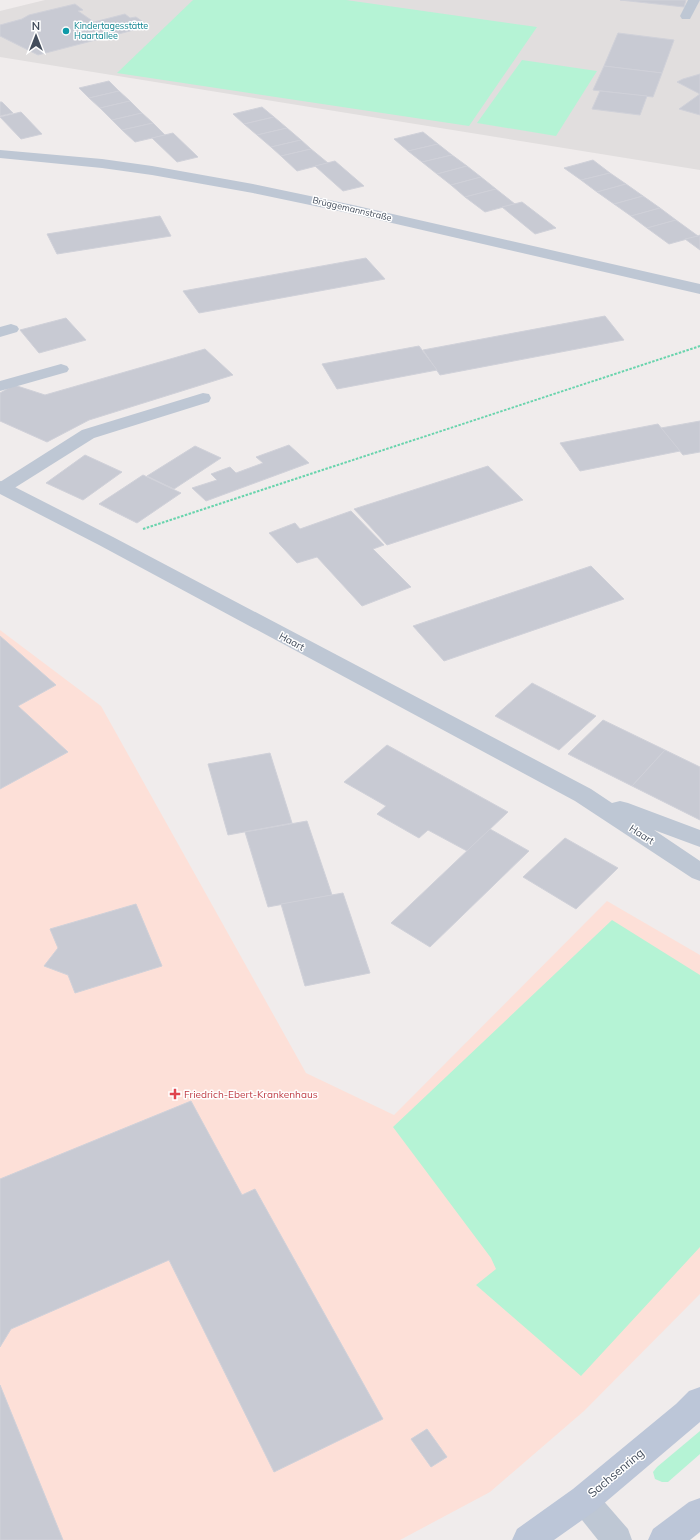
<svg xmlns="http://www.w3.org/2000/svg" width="700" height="1540" font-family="Mulish,sans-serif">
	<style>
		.education { fill: #e1dede }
		.medical { fill: #fde0d8 }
		.green { fill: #b5f3d5 }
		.building { fill: #c8cad3; stroke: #d0d1d9 }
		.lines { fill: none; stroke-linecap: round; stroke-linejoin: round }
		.path { stroke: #69d4ad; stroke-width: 2; stroke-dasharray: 2.5 1.5; stroke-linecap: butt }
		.lane { fill: #bec7d4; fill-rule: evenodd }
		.street { fill: #bec7d4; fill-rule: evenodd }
		.secondary { fill: #bcc6d8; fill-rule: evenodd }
		.culture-dot { fill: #0f9aa8; stroke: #fff; stroke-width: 1.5 }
		.health-dot { fill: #e0444e; stroke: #fff; stroke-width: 1.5 }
		.labels { text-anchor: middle; stroke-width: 3; stroke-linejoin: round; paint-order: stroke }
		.far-culture-label { font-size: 9px; fill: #0d838f; stroke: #fff; text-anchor: start }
		.far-street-label { font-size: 9px; fill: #434d5c; stroke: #fff }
		.street-label { font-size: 10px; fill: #434d5c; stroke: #fff }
		.health-label { font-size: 10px; fill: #be3a42; stroke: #fff; text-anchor: start }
		.near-street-label { font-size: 12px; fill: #434d5c; stroke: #fff }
	</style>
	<rect width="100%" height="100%" fill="#f0ecec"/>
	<path class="education" d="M 45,0 L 700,0 L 700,170 L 0,57 L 0,11 Z"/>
	<path class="medical" d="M 0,630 L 101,706 L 306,1073 L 394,1115 L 607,901 L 700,955 L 700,1294 L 584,1411 L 490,1492 L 400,1540 L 0,1540 Z"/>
	<g class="green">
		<path d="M 193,0 L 346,0 L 537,27 L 469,126 L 117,73 Z"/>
		<path d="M 522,60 L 597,71 L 556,136 L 477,123 Z"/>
		<path d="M 612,920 L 700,975 L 700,1247 L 581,1376 L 476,1285 L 496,1269 L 491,1258 L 393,1127 Z"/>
		<path d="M 700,1431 L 700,1454 L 668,1482 L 662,1482 L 655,1479 L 653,1472 L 657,1467 Z"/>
	</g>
	<g class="building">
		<path d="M 620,0 L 686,0 L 684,7 Z"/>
		<path d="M 75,4 L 83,10 L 78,11 L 94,22 L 125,14 L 130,18 L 136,17 L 149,26 L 38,55 L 0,36 L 0,25 L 22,19 L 29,15 Z"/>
		<path d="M 618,33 L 674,40 L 662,73 L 604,66 Z"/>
		<path d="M 604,66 L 662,73 L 653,97 L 593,90 Z"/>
		<path d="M 700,74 L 700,94 L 677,82 L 683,79 Z"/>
		<path d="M 109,81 L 119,91 L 89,98 L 79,88 Z"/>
		<path d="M 119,91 L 130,101 L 100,108 L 89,98 Z"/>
		<path d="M 600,91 L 647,96 L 640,115 L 592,109 Z"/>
		<path d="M 700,94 L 700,115 L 679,109 Z"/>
		<path d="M 130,101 L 142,113 L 112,120 L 100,108 Z"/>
		<path d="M 0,102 L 2,102 L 13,113 L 0,116 Z"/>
		<path d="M 262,107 L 274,117 L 244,124 L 233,114 Z"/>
		<path d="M 21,112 L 42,134 L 21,139 L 0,117 Z"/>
		<path d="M 142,113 L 153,123 L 122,130 L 112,120 Z"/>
		<path d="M 274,117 L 287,128 L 257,135 L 244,124 Z"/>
		<path d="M 153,123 L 165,135 L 135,142 L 122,130 Z"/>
		<path d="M 287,128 L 301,140 L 271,147 L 257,135 Z"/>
		<path d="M 423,132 L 438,144 L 408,151 L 394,139 Z"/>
		<path d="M 173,133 L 198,157 L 177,162 L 152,138 Z"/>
		<path d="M 301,140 L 311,149 L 281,156 L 271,147 Z"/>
		<path d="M 438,144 L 452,155 L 422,162 L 408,151 Z"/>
		<path d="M 311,149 L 328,163 L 297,171 L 281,156 Z"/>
		<path d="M 452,155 L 467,166 L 437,174 L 422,162 Z"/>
		<path d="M 593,160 L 610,173 L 581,180 L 564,168 Z"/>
		<path d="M 335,161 L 364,186 L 343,191 L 315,166 Z"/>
		<path d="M 467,166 L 481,177 L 451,185 L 437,174 Z"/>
		<path d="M 610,173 L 626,184 L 597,192 L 581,180 Z"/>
		<path d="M 481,177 L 496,189 L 465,197 L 451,185 Z"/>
		<path d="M 626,184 L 643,196 L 614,204 L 597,192 Z"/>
		<path d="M 496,189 L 515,204 L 485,212 L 465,197 Z"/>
		<path d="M 643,196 L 660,208 L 631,216 L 614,204 Z"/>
		<path d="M 522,202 L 556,228 L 535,234 L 502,207 Z"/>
		<path d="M 660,208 L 676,220 L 647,228 L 631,216 Z"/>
		<path d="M 160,216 L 171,236 L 57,254 L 47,234 Z"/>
		<path d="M 676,220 L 698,236 L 669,244 L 647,228 Z"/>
		<path d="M 700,235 L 700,250 L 685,239 L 698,236 Z"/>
		<path d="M 366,258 L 385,279 L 199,313 L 183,291 Z"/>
		<path d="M 605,316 L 624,340 L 440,375 L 423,350 Z"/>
		<path d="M 66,318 L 86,340 L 39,353 L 20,330 Z"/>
		<path d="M 419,346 L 437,370 L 337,389 L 322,364 Z"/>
		<path d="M 205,349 L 233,375 L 89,420 L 47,442 L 0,421 L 0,393 L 14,385 L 45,395 Z"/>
		<path d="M 700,421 L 700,452 L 683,455 L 661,428 Z"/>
		<path d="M 658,424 L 680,451 L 580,471 L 560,443 Z"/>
		<path d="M 289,445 L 309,463 L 206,501 L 192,488 L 217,480 L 211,474 L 230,467 L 236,473 L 263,463 L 256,457 Z"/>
		<path d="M 195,446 L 221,458 L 174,489 L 147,476 Z"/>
		<path d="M 85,455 L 122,472 L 83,500 L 46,483 Z"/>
		<path d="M 488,466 L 523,500 L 387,545 L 354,509 Z"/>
		<path d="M 143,475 L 181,493 L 137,523 L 99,504 Z"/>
		<path d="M 351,511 L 384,545 L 373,549 L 411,587 L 362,606 L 317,557 L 297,563 L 269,533 L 295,523 L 300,529 Z"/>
		<path d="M 591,566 L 624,599 L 444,661 L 413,626 Z"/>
		<path d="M 0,636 L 56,685 L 18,706 L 68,752 L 0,789 Z"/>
		<path d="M 532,683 L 596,716 L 559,750 L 495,716 Z"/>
		<path d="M 603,720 L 665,750 L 632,786 L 568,754 Z"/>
		<path d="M 387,745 L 508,812 L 467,851 L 428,830 L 419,838 L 377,814 L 386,806 L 344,782 Z"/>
		<path d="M 665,750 L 700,767 L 700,820 L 632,786 Z"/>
		<path d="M 270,753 L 292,823 L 228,835 L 208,764 Z"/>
		<path d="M 307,821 L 332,895 L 268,907 L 245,832 Z"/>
		<path d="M 490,829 L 529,851 L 430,947 L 391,923 Z"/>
		<path d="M 565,838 L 618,868 L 576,909 L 523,877 Z"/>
		<path d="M 343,893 L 370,973 L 305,986 L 281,904 Z"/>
		<path d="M 136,904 L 162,966 L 75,993 L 68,975 L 44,966 L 58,948 L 50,929 Z"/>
		<path d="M 191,1101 L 242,1195 L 255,1189 L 383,1419 L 274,1472 L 169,1260 L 11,1329 L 0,1347 L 0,1179 Z"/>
		<path d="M 0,1385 L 63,1540 L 0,1540 Z"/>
		<path d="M 427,1429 L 447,1457 L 431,1467 L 411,1439 Z"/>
	</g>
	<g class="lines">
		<path class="path" d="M 143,529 L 700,346"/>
		<g class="lane">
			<path d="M 688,0 L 700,0 L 690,19 L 682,19 L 680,16 Z"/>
			<path d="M 11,324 L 17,326 L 19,329 L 17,332 L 0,337 L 0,327 Z"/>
			<path d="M 61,364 L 67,366 L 69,369 L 67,372 L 0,391 L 0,381 Z"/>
			<path d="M 203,393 L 209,394 L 211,398 L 209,402 L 94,438 L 8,492 L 0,493 L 0,482 L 82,430 Z"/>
			<path d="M 584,1486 L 594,1490 L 628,1529 L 632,1540 L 598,1540 L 574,1510 L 569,1500 L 574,1490 Z"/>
		</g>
		<g class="street">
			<path d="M 0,150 L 102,159 L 152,166 L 253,184 L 353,205 L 700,284 L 700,294 L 353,214 L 253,193 L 152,175 L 102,168 L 0,158 Z"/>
			<path d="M 0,481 L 7,483 L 113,537 L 591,789 L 612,803 L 620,801 L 628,803 L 700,830 L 700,847 L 654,830 L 700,861 L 700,881 L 692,878 L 575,801 L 99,545 L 0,494 Z"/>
		</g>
		<g class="secondary">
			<path d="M 700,1387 L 700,1422 L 595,1511 L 554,1540 L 512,1540 L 517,1529 L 573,1489 L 676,1404 L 689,1391 Z"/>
			<path d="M 700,1498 L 700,1532 L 690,1540 L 648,1540 L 653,1529 L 689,1502 Z"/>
		</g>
	</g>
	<circle class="culture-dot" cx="66" cy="31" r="4"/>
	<path class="health-dot" d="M173 1088h4v4h4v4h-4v4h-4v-4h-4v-4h4z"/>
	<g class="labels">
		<g class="far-culture-label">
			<text x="74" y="29">Kindertagesstätte<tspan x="74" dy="10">Haartallee</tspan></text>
		</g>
		<g class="far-street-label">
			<text transform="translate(352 209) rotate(13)" y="3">Brüggemannstraße</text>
		</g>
		<g class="street-label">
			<text transform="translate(292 641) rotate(28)" y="4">Haart</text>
			<text transform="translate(642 834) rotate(33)" y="4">Haart</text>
		</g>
		<g class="health-label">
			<text x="184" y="1098">Friedrich-Ebert-Krankenhaus</text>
		</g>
		<g class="near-street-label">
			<text transform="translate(616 1473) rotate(-40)" y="4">Sachsenring</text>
		</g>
	</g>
	<g transform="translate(36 36)" stroke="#ffffff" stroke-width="3" paint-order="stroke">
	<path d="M0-3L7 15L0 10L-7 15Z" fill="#434d5c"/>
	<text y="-6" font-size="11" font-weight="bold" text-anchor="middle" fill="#434d5c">N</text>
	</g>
</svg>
